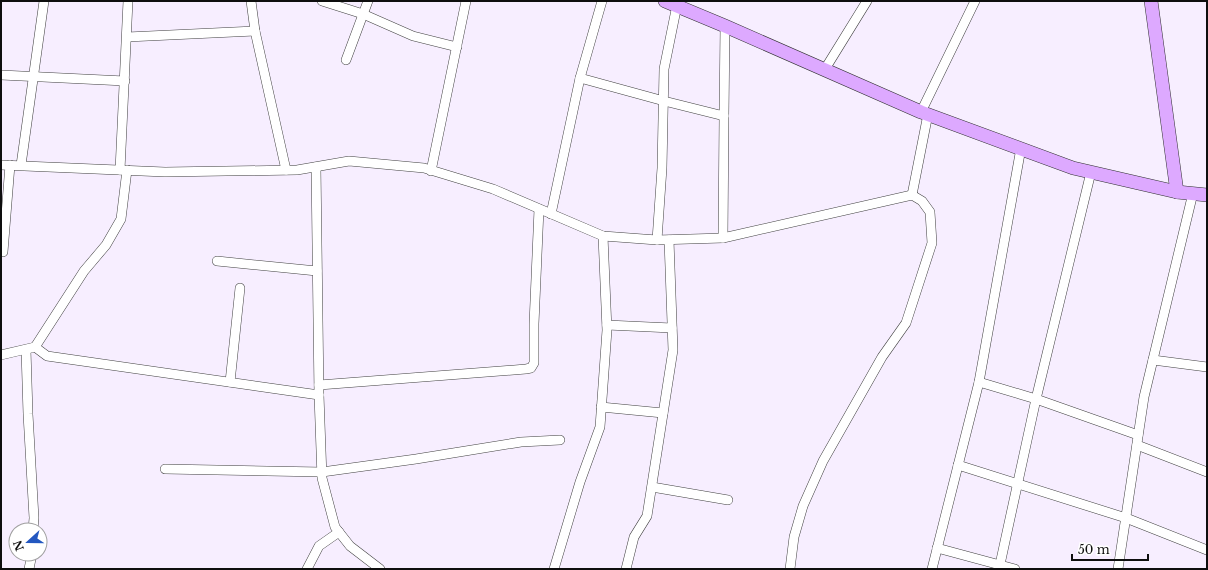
<svg xmlns="http://www.w3.org/2000/svg" width="1208" height="570" font-family="'Libre Baskerville',serif">
	<style>
		.lines { fill: none; stroke-linecap: round; stroke-linejoin: round }
		.street-casing { stroke: #414141; stroke-width: 10 }
		.secondary-casing { stroke: #303030; stroke-width: 14 }
		.street { stroke: #fff; stroke-width: 9 }
		.secondary { stroke: #dda9ff; stroke-width: 13 }
	</style>
	<rect width="100%" height="100%" fill="#f7eeff"/>
	<g class="lines">
		<g class="street-casing">
			<g id="street">
				<path d="M 251,1 L 255,31 L 286,170"/>
				<path d="M 322,1 L 363,14 L 413,36 L 457,47"/>
				<path d="M 127,37 L 255,31"/>
				<path d="M 346,60 L 368,1"/>
				<path d="M 825,69 L 867,1"/>
				<path d="M 1,75 L 125,81"/>
				<path d="M 580,78 L 664,101 L 724,116 L 725,26"/>
				<path d="M 921,112 L 975,1"/>
				<path d="M 1,165 L 165,172 L 297,170 L 349,161 L 424,168 L 493,189 L 603,236 L 657,240 L 723,238 L 912,195 L 922,201 L 930,212 L 932,243 L 906,323 L 882,357 L 823,461 L 803,506 L 794,537 L 790,569"/>
				<path d="M 21,165 L 44,1"/>
				<path d="M 316,167 L 319,395 L 322,478 L 335,527 L 350,546 L 380,569"/>
				<path d="M 120,170 L 128,1"/>
				<path d="M 431,171 L 466,1"/>
				<path d="M 912,195 L 928,114"/>
				<path d="M 551,214 L 580,78 L 602,1"/>
				<path d="M 723,238 L 724,116"/>
				<path d="M 657,240 L 662,168 L 664,69 L 677,5"/>
				<path d="M 3,252 L 10,165"/>
				<path d="M 217,261 L 317,271"/>
				<path d="M 607,325 L 672,328"/>
				<path d="M 35,347 L 84,271 L 106,245 L 121,219 L 127,170"/>
				<path d="M 26,350 L 28,414 L 34,518 L 33,530"/>
				<path d="M 1,355 L 35,347 L 47,356 L 319,395"/>
				<path d="M 1153,360 L 1207,367"/>
				<path d="M 230,382 L 240,288"/>
				<path d="M 979,382 L 1036,399 L 1138,435"/>
				<path d="M 319,385 L 526,369 L 531,368 L 534,363 L 534,324 L 539,209"/>
				<path d="M 601,407 L 663,413"/>
				<path d="M 1137,445 L 1207,472"/>
				<path d="M 958,465 L 1126,518 L 1207,550"/>
				<path d="M 165,469 L 322,472 L 416,459 L 521,442 L 560,440"/>
				<path d="M 652,487 L 728,500"/>
				<path d="M 937,548 L 1015,569"/>
				<path d="M 29,569 L 32,554"/>
				<path d="M 307,569 L 319,546 L 339,532"/>
				<path d="M 554,569 L 580,482 L 600,427 L 607,330 L 603,236"/>
				<path d="M 626,569 L 634,537 L 647,516 L 673,350 L 669,240"/>
				<path d="M 932,569 L 979,382 L 1021,148"/>
				<path d="M 999,569 L 1036,399 L 1091,172"/>
				<path d="M 1118,569 L 1144,397 L 1193,193"/>
			</g>
		</g>
		<g class="secondary-casing">
			<g id="secondary">
				<path d="M 665,1 L 725,26 L 921,112 L 1073,168 L 1177,192 L 1207,195"/>
				<path d="M 1151,1 L 1177,192"/>
			</g>
		</g>
		<use href="#street" class="street"/>
		<use href="#secondary" class="secondary"/>
	</g>
	<rect width="1208" height="570" fill="none" stroke="#0e0e0e" stroke-width="4"/>
	<g transform="translate(28 542) rotate(249)"><circle r="19" fill="#ffffff" stroke="#9f9f9f"/>
	<path d="M0-3L7 15L0 10L-7 15Z" fill="#2357c0"/>
	<text y="-6" font-size="11" font-weight="bold" text-anchor="middle" fill="#0e0e0e">N</text>
	</g>
	<path d="M1072 554v6h76v-6" fill="none" stroke="#0e0e0e" stroke-width="2"/>
	<text x="1078" y="554" font-size="12" fill="#0e0e0e" stroke="#ffffff" stroke-width="3" paint-order="stroke">50 m</text>
</svg>
